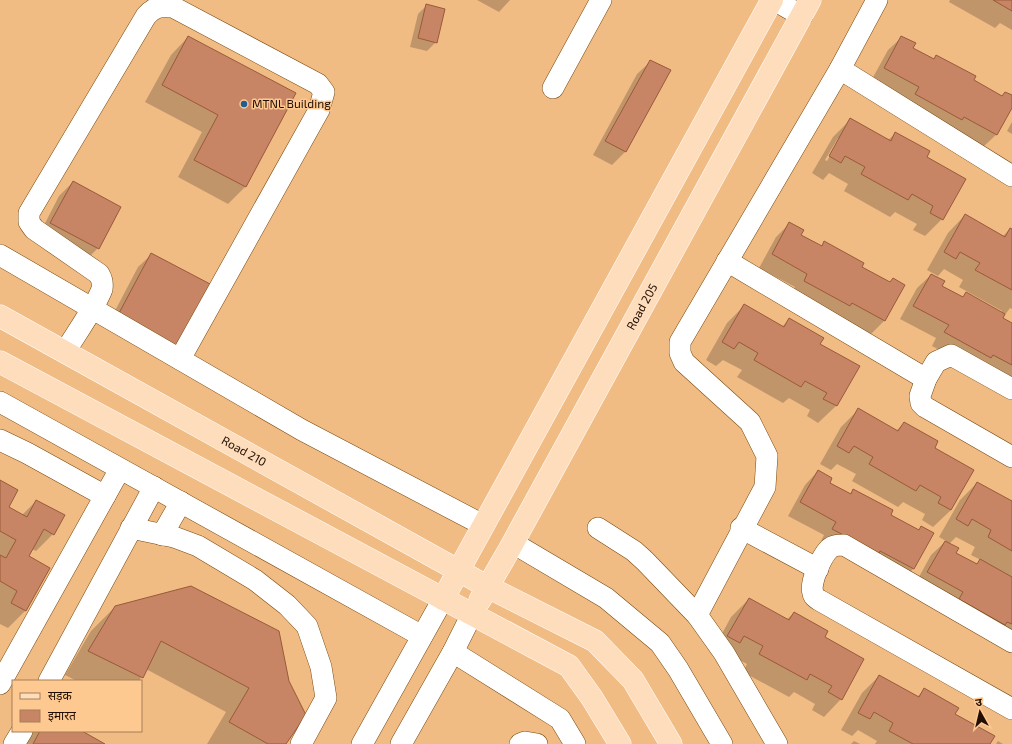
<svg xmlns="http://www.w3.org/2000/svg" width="1012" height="744" font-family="'Exo 2','Noto Sans Devanagari',sans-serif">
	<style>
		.shadow { fill: #0003; fill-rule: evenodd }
		.building { fill: #c78565; stroke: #995a3b }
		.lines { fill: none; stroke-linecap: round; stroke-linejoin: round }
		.minor-casing { stroke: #784a0e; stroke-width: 22 }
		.major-casing { stroke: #fff; stroke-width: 23 }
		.minor { stroke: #fff; stroke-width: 21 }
		.major { stroke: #feddbc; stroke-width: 22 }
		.poi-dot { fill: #1b6095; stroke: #fec891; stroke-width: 1.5 }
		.labels { text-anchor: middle; stroke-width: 3; stroke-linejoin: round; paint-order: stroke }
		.poi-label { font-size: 12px; fill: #210e00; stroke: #fec891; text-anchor: start }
		.street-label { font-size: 12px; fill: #210e00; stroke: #fec891 }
	</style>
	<rect width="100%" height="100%" fill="#f1bb84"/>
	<g class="shadow">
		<path d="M 477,0 L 510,0 L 499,12 Z"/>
		<path d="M 950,0 L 1012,0 L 1012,30 L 1000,23 L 995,28 L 949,2 Z"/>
		<path d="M 427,5 L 436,42 L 427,51 L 410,47 L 418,14 Z"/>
		<path d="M 188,37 L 295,94 L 245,187 L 228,204 L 178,177 L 202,132 L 145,102 L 171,55 Z"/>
		<path d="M 902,37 L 912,49 L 933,60 L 937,56 L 973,81 L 1001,96 L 1005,93 L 1012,97 L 1012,106 L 997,134 L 983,147 L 871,81 L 888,50 Z"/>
		<path d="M 651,61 L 669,71 L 625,152 L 612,165 L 593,155 L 637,74 Z"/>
		<path d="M 851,119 L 888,140 L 896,133 L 942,219 L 925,236 L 913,230 L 917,224 L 895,212 L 890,217 L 844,191 L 848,184 L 829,173 L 823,180 L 812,173 L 833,137 ZM 838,138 L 840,138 L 827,161 L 825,160 Z"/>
		<path d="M 1012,122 L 1012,134 L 1007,131 Z"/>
		<path d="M 73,182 L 98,248 L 85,261 L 38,237 L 59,196 Z"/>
		<path d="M 965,215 L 1003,236 L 1010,229 L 1012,230 L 1012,309 L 1010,308 L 1002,319 L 1012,324 L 1012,385 L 977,370 L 932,346 L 936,338 L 900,319 L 917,288 L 931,275 L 941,286 L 962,298 L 966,294 L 1001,313 L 1002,311 L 959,287 L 963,280 L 944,269 L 938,276 L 927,270 L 948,233 Z"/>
		<path d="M 790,223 L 800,235 L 821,246 L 825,242 L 861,267 L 889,283 L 884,321 L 871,334 L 791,295 L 795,287 L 759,268 L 776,237 Z"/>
		<path d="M 152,254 L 164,359 L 106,328 L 138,267 Z"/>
		<path d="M 744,306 L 782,327 L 789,319 L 818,344 L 858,366 L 836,406 L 818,423 L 807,416 L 810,410 L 789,398 L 783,403 L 737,377 L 742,370 L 723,360 L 716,366 L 706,360 L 727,323 Z"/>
		<path d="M 858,410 L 896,431 L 904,423 L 933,448 L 951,510 L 933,527 L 922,520 L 925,514 L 903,502 L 898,507 L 852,481 L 856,474 L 837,464 L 831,470 L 820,464 L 841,427 Z"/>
		<path d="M 818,471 L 829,483 L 850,494 L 853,490 L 889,515 L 918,531 L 921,527 L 933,533 L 913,569 L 900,582 L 865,567 L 820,543 L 824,535 L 788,516 L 805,485 Z"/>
		<path d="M 0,481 L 7,507 L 22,515 L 36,501 L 53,534 L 36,551 L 32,549 L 27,557 L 49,569 L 25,611 L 8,628 L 0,624 Z"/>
		<path d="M 977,483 L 1012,502 L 1012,645 L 914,586 L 931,555 L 946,541 L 939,537 L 960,500 ZM 956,537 L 975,547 L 971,555 L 981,560 L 976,564 L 955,553 L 949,544 Z"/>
		<path d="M 749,599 L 786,620 L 794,613 L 824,638 L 841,699 L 824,717 L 812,710 L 815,704 L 794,692 L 789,697 L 743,672 L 747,664 L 728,654 L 722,660 L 711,654 L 731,617 Z"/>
		<path d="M 115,607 L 278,631 L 285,744 L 207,744 L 226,712 L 146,669 L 139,681 L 77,681 L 65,675 L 91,631 Z"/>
		<path d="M 879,676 L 917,697 L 924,690 L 989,744 L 875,744 L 877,741 L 858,730 L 852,736 L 841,730 L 862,693 Z"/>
		<path d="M 34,731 L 80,731 L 103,744 L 23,744 Z"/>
		<path d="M 854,741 L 860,744 L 851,744 Z"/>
		<path d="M 998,741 L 1003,744 L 996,744 Z"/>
	</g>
	<g class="building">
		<path d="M 993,0 L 1012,0 L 1012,11 Z"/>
		<path d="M 426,4 L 445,9 L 437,43 L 418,38 Z"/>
		<path d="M 188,36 L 296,93 L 246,187 L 194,160 L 218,115 L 162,85 Z"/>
		<path d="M 901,36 L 916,43 L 913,48 L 934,59 L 936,55 L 976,76 L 974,80 L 1002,96 L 1005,92 L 1012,95 L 1012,108 L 997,135 L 964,117 L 962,120 L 915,94 L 919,87 L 884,68 Z"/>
		<path d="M 650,60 L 671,70 L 626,152 L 605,141 Z"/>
		<path d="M 850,118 L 891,141 L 895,132 L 930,151 L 927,157 L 966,179 L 943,220 L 930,213 L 933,206 L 912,194 L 908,200 L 861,174 L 865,167 L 845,156 L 841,163 L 829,156 Z"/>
		<path d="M 73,181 L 121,207 L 99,249 L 50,223 Z"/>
		<path d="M 965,214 L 1005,237 L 1010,228 L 1012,229 L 1012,290 L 975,270 L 980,263 L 960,252 L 956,259 L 944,252 Z"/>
		<path d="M 789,222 L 804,230 L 801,235 L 822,246 L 824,241 L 864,263 L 862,267 L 890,282 L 893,278 L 905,285 L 885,321 L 852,303 L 850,306 L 804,281 L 807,274 L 772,254 Z"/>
		<path d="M 151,253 L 212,285 L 178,346 L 118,315 Z"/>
		<path d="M 931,274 L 945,281 L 942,286 L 963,297 L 966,292 L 1005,314 L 1003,318 L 1012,323 L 1012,365 L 993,355 L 991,358 L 944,332 L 949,325 L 913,306 Z"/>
		<path d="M 744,304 L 784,327 L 789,318 L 824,338 L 820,344 L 860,366 L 837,406 L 823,399 L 827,393 L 805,381 L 801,387 L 754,360 L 758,353 L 739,342 L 734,349 L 722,342 Z"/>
		<path d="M 858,408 L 898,431 L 904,422 L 938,441 L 935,448 L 974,470 L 951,510 L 938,503 L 941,497 L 920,485 L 916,491 L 869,464 L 873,457 L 854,446 L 849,453 L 837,446 Z"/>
		<path d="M 818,470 L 832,478 L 830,483 L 851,494 L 853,489 L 893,510 L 891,515 L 919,530 L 921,526 L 934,533 L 914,569 L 880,551 L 879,554 L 832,529 L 836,522 L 800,502 Z"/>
		<path d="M 0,480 L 18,490 L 9,507 L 27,517 L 36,500 L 65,515 L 54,535 L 44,529 L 29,556 L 50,568 L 26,611 L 11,603 L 17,591 L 0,581 L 0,555 L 6,558 L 16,540 L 0,531 Z"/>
		<path d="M 977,482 L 1012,501 L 1012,551 L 988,537 L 991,530 L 972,519 L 968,526 L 956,519 Z"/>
		<path d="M 945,541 L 959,548 L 956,553 L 977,564 L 980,559 L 1012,577 L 1012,624 L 1007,622 L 1005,625 L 959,599 L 963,592 L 927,572 Z"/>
		<path d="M 191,586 L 279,631 L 289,681 L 306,715 L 286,744 L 268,744 L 229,722 L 249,688 L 161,641 L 143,678 L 88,651 L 115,606 Z"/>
		<path d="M 749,598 L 789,620 L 794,612 L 828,631 L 825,637 L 864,659 L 842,700 L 828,692 L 832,686 L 810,674 L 807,680 L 759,654 L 763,646 L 744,636 L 740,643 L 727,636 Z"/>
		<path d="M 879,675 L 919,697 L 924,688 L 959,708 L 955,714 L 995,736 L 990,744 L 913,744 L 889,731 L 893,723 L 874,712 L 870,719 L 858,713 Z"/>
		<path d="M 40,731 L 82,731 L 105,744 L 33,744 Z"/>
	</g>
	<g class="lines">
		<g class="minor-casing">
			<g id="minor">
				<path d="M 774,0 L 802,16"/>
				<path d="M 840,69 L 1012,176"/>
				<path d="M 553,88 L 601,0"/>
				<path d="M 0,255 L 302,430 L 483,525"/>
				<path d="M 727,261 L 926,379"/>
				<path d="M 65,352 C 75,335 96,306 102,289 C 103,283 102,279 99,274 L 34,229 L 29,222 L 29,213 L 146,16 C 155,6 161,6 173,7 L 318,84 L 324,92 L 319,110 L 180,359"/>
				<path d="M 1012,389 L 951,355 L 936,362 L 926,379 L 920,396 L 921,403 L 925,407 L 1012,457"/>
				<path d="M 0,402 L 422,636"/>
				<path d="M 0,440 L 27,453 L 105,496"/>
				<path d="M 131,528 L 174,537 L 198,546 L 255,580 L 287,605 L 307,626 L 321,667 L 326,698 L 301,744"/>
				<path d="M 598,528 L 634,551 L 645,561 L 697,615 L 724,653 L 777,744"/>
				<path d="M 741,528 L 818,569"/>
				<path d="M 162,535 L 181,502"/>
				<path d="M 513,543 L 606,598 L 660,643 L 678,669 L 722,744"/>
				<path d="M 697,615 L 765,487 L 767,456 L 750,422 L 684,362 L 680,353 L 680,342 L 840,69 L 877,0"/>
				<path d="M 1012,642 L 844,545 C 839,545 833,545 829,549 C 822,556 809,583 813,593 C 813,596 816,598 819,600 L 1012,709"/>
				<path d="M 453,652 L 560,719 L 575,744"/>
				<path d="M 49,681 L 154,487"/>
				<path d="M 0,684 L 120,469"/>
				<path d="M 14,744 L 22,731"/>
				<path d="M 362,744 L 443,599"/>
				<path d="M 401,744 L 453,652 L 472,614"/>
				<path d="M 520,744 L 525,742 L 537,744"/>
			</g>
		</g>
		<g class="major-casing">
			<g id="major">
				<path id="s1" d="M 0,316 L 488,587 L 595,641 L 633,680 L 671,744"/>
				<path d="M 0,362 L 569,666 L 592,698 L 620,744"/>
				<path d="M 443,599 L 772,0"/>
				<path id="s2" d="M 480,600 L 509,550 L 810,0"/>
			</g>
		</g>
		<use href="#minor" class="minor"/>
		<use href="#major" class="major"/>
	</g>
	<circle class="poi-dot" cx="244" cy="104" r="4"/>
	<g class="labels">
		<g class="poi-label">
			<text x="252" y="108">MTNL Building</text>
		</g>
		<g class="street-label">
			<text dy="4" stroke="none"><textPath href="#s2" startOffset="335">Road 205</textPath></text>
			<text dy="4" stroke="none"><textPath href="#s1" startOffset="279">Road 210</textPath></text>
		</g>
	</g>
	<rect x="12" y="680" width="130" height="52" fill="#fec891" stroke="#a67e57"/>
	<rect x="20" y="693" width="20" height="6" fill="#feddbc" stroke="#a67e57"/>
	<text x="48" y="700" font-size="12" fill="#210e00">सड़क</text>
	<rect x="20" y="710" width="20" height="12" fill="#c78565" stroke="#a67e57"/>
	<text x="48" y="720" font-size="12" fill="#210e00">इमारत</text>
	<g transform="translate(980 712) rotate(352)" stroke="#fec891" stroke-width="3" paint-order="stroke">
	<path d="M0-3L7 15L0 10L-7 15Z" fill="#210e00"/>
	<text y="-6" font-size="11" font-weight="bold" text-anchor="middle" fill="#210e00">उ</text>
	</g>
</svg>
